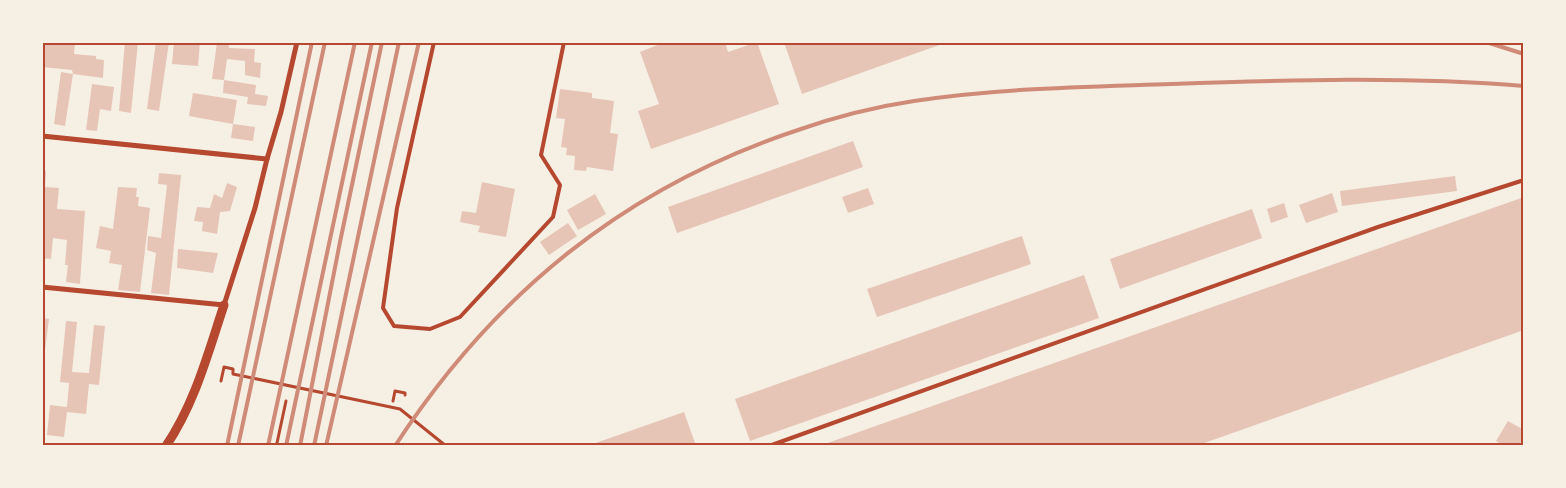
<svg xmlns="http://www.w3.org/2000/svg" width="1566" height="488" font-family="'Exo 2',sans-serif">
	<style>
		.building { fill: #e6c5b7 }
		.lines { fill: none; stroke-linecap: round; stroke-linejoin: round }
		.path { stroke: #b5482f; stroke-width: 3 }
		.service { stroke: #b5482f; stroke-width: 4 }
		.minor { stroke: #b5482f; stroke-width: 5 }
		.tertiary { stroke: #b5482f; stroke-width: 9 }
		.rail { stroke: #cf8b77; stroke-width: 4 }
		.neatline { fill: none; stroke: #b5482f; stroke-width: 2 }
	</style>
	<rect width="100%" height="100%" fill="#f6efe4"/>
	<g class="building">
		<path d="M 42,42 L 75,42 L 74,54 L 96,56 L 96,59 L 104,60 L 103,78 L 73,74 L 72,70 L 42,67 Z"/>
		<path d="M 125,42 L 138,42 L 131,113 L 119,111 Z"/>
		<path d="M 156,42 L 169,42 L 159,111 L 147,109 Z"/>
		<path d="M 174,42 L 200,42 L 198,66 L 172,64 Z"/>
		<path d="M 217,42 L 229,42 L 229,48 L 255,49 L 254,62 L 261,63 L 260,78 L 245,75 L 245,61 L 227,59 L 224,80 L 256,85 L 255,94 L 268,96 L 266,106 L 247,104 L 248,97 L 223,93 L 224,80 L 212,79 Z"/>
		<path d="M 665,42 L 708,42 L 709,45 L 717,42 L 725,42 L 728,52 L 757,42 L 779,104 L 651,149 L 638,111 L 659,104 L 640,52 Z"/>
		<path d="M 784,42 L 941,42 L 942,44 L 802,94 Z"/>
		<path d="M 61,72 L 73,74 L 65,126 L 54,124 Z"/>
		<path d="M 92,84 L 114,87 L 111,111 L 100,109 L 97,131 L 86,130 Z"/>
		<path d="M 560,89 L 592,93 L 592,98 L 614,101 L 610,133 L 618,134 L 613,171 L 587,167 L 586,171 L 574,170 L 575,156 L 566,155 L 567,148 L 561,147 L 565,119 L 556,118 Z"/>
		<path d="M 193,93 L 237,100 L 233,124 L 255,127 L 253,141 L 231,138 L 233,124 L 189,116 Z"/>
		<path d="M 853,141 L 863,167 L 677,233 L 668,207 Z"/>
		<path d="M 42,170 L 46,171 L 45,187 L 59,188 L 57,209 L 85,211 L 80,284 L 66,282 L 68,265 L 65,265 L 67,240 L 53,238 L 51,259 L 42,258 Z"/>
		<path d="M 159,173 L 181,175 L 169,295 L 151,293 L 156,253 L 147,250 L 148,236 L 161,238 L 167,185 L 158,184 Z"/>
		<path d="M 1455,176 L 1457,191 L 1342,206 L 1340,191 Z"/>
		<path d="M 482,182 L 515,189 L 506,237 L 478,232 L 480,226 L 460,222 L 462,211 L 476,213 Z"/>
		<path d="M 227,183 L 237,187 L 230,211 L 220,212 L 217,234 L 202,231 L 203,222 L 194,221 L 197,207 L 210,208 L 214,194 L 222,198 Z"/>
		<path d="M 118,187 L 137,188 L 136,197 L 139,197 L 138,206 L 150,208 L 140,292 L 118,290 L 122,265 L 109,263 L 111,251 L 96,248 L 100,226 L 113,229 Z"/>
		<path d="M 868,188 L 874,204 L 848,213 L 842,197 Z"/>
		<path d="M 1332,193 L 1338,212 L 1306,223 L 1299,205 Z"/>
		<path d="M 595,194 L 606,214 L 578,230 L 567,210 Z"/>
		<path d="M 1524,197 L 1524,330 L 1196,446 L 819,446 Z"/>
		<path d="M 1284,203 L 1288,217 L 1271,223 L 1267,209 Z"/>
		<path d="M 1252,209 L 1262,238 L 1120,289 L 1110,259 Z"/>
		<path d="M 568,223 L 577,236 L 549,255 L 540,242 Z"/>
		<path d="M 1022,236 L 1031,264 L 877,317 L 867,289 Z"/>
		<path d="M 178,249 L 218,253 L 213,273 L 177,268 Z"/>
		<path d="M 1084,275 L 1099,318 L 750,441 L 735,399 Z"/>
		<path d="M 42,318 L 49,319 L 44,358 L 42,358 Z"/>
		<path d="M 66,321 L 77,322 L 72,372 L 89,373 L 94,325 L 105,326 L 99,385 L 89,384 L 86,414 L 67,412 L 64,437 L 47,435 L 50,405 L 67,407 L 69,383 L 60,382 Z"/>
		<path d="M 684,412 L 696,446 L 590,446 L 590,445 Z"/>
		<path d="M 1508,421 L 1524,430 L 1524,437 L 1518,446 L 1504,446 L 1496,441 Z"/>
	</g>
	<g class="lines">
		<g class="path">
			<path d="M 221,381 L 224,367 L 233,369 L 233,374 L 400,409 L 446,446"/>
			<path d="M 393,401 L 395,391 L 405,393 L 405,395"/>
			<path d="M 277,443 L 286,401"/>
		</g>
		<g class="service">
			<path d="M 434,42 L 397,208 L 383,308 L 394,326 L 430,329 L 460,317 L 553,217 L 560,185 L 541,155 L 564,42"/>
			<path d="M 769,446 L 1378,227 L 1524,180"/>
		</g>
		<g class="minor">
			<path d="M 42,136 L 267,159"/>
			<path d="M 42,287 L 224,305 L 255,208 L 267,159 L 281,112 L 297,42"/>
		</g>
		<path class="tertiary" d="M 166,446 C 195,403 208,353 224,305"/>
		<g class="rail">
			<path d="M 1486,42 L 1524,54"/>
			<path d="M 227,446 L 312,42"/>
			<path d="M 238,446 L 325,42"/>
			<path d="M 268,446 L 355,42"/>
			<path d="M 286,446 L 372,42"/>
			<path d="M 300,446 L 340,242 L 382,42"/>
			<path d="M 314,446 L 399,42"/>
			<path d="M 326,446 L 419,42"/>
			<path d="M 395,446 C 494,294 625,187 798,130 C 835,117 874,107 914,101 C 999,88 1085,87 1171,84 C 1289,80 1406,76 1524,86"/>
		</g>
	</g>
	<rect width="1566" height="488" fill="none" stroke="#f6efe4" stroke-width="88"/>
	<rect x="44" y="44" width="1478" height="400" class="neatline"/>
</svg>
